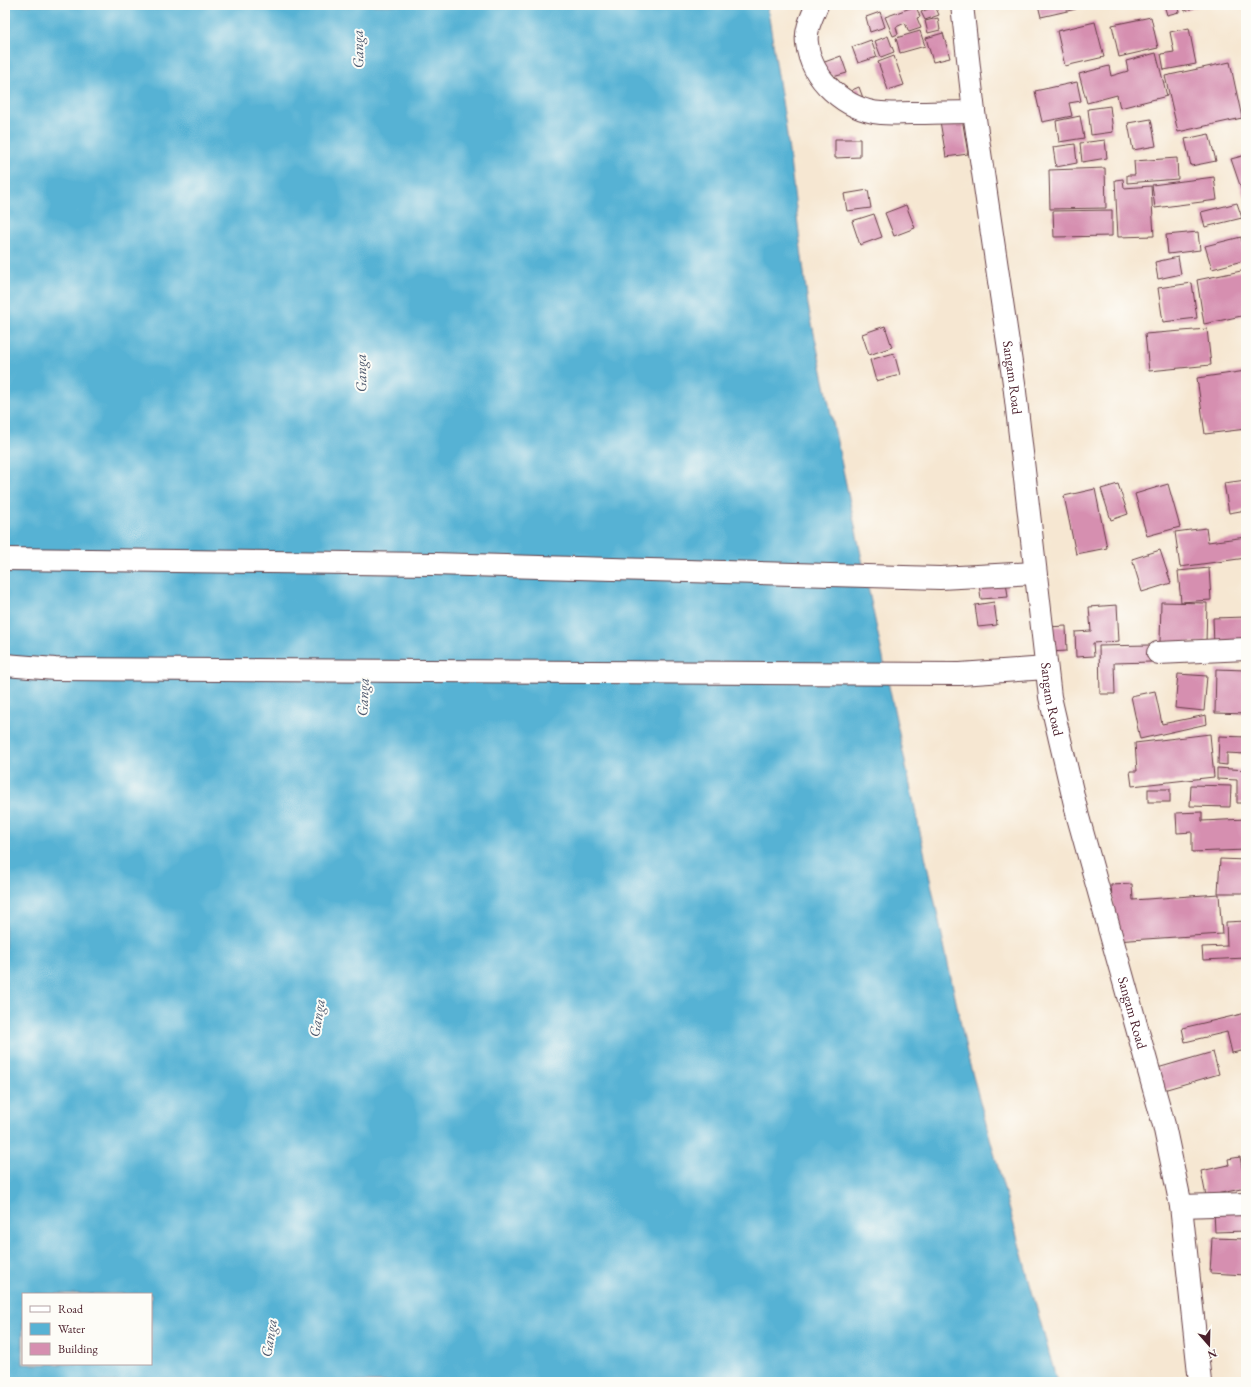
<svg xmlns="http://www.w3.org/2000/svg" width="1251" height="1387" font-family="'EB Garamond',serif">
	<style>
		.water { fill: #57b2d4; stroke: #506880; fill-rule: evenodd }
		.building { fill: #d68fb0 }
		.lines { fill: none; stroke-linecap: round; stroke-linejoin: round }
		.minor-casing { stroke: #643d44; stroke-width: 24 }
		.tertiary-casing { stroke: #643d44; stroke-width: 24 }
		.secondary-casing { stroke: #643d44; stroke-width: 24 }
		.minor { stroke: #fff; stroke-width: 22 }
		.tertiary { stroke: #fff; stroke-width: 22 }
		.secondary { stroke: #fff; stroke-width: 22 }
		.labels { text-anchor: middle; stroke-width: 4; stroke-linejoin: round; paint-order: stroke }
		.street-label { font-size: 14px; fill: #4a1f2b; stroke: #fdfcf7 }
		.water-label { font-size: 15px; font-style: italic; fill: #4f5a6f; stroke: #fdfcf7 }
	</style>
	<rect width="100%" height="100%" fill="#fdfcf7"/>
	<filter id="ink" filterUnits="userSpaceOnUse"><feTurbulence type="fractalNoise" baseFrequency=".025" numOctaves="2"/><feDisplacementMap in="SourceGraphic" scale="8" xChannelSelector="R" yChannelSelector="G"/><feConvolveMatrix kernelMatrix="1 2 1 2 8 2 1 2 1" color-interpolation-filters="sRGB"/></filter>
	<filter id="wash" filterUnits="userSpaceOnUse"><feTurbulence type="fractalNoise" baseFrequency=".012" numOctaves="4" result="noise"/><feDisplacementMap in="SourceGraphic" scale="16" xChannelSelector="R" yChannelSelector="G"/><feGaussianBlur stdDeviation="0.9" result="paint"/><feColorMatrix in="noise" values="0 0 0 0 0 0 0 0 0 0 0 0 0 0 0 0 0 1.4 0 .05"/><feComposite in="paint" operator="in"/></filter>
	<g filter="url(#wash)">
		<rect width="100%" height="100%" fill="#f6e7d2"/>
		<path class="water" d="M 5,5 L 767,5 L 785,120 L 808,305 L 968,1058 L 1057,1382 L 5,1382 ZM 23,1294 L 151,1294 L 151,1364 L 23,1364 Z"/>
		<g id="blocks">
			<g class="building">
				<path d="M 1038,5 L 1075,5 L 1076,9 L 1041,17 Z"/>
				<path d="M 1164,5 L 1177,5 L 1179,12 L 1167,15 Z"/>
				<path d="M 1183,5 L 1196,5 L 1196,7 L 1185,11 Z"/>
				<path d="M 916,6 L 920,17 L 917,18 L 921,28 L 909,32 L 905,23 L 896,27 L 898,34 L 893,36 L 885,17 Z"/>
				<path d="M 935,6 L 939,15 L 925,20 L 921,12 Z"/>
				<path d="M 880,12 L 885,27 L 870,32 L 866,17 Z"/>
				<path d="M 1151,17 L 1158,48 L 1119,57 L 1112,25 Z"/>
				<path d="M 938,18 L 940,30 L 928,33 L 925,21 Z"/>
				<path d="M 1095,22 L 1104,57 L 1065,66 L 1057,31 Z"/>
				<path d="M 1189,28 L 1196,64 L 1164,70 L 1161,54 L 1174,52 L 1170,32 Z"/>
				<path d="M 920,31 L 925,46 L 900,53 L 896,38 Z"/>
				<path d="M 943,33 L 950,58 L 933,62 L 926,38 Z"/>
				<path d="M 888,36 L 894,52 L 881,57 L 875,41 Z"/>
				<path d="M 871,40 L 877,57 L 858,63 L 852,47 Z"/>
				<path d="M 1156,53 L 1167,96 L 1120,108 L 1117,95 L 1087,103 L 1079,74 L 1109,66 L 1111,76 L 1128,71 L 1126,61 Z"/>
				<path d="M 841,56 L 847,73 L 833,77 L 833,74 L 827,77 L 822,63 Z"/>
				<path d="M 894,56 L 904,85 L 888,90 L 878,62 Z"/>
				<path d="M 1230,62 L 1242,118 L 1178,132 L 1165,76 Z"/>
				<path d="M 1077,82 L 1081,101 L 1069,103 L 1072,116 L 1042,122 L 1035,91 Z"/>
				<path d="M 859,87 L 863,98 L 856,101 L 852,90 Z"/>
				<path d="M 1110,106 L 1113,132 L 1091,135 L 1088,109 Z"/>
				<path d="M 1080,116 L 1084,138 L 1059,142 L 1056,121 Z"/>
				<path d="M 962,118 L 968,154 L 946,157 L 940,121 Z"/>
				<path d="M 1151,119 L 1156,146 L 1133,150 L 1128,123 Z"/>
				<path d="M 1209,134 L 1216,161 L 1191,166 L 1185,139 Z"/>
				<path d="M 835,139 L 860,139 L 860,157 L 835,158 Z"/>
				<path d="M 1105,140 L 1107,158 L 1082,162 L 1080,143 Z"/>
				<path d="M 1075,144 L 1077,163 L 1056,167 L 1053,147 Z"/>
				<path d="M 1246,155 L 1246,197 L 1244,197 L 1231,159 Z"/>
				<path d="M 1177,158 L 1178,179 L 1127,183 L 1127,175 L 1135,175 L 1134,161 Z"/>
				<path d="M 1105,168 L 1106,208 L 1050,209 L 1049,170 Z"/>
				<path d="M 1214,177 L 1217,200 L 1155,208 L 1152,185 Z"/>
				<path d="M 1123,179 L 1124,188 L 1151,186 L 1154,236 L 1118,237 L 1115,180 Z"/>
				<path d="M 868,190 L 871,208 L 847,211 L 844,194 Z"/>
				<path d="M 1237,203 L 1242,218 L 1205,227 L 1201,212 Z"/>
				<path d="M 906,205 L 915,228 L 894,236 L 885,213 Z"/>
				<path d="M 1112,210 L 1112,236 L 1054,237 L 1053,211 Z"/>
				<path d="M 874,214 L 882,237 L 860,245 L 852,221 Z"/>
				<path d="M 1198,232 L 1200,250 L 1168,254 L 1166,235 Z"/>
				<path d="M 1241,237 L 1246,260 L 1212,269 L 1205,246 Z"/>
				<path d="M 1178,257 L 1181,274 L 1158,279 L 1155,262 Z"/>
				<path d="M 1246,270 L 1246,315 L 1204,324 L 1197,280 Z"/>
				<path d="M 1192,283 L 1197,318 L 1163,322 L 1158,288 Z"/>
				<path d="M 885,326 L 892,347 L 869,355 L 862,334 Z"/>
				<path d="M 1207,329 L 1211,365 L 1149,371 L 1145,334 Z"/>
				<path d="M 894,353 L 900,375 L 876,381 L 870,360 Z"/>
				<path d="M 1246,371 L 1246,429 L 1205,434 L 1197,378 Z"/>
				<path d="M 1246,480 L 1246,510 L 1229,513 L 1224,483 Z"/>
				<path d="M 1118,484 L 1128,514 L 1111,520 L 1101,489 Z"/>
				<path d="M 1168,484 L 1180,527 L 1147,536 L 1135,494 Z"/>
				<path d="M 1095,489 L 1107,548 L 1076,554 L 1064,496 Z"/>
				<path d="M 1206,528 L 1208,542 L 1246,537 L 1246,558 L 1180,567 L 1175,532 Z"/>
				<path d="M 1160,550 L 1171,583 L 1142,592 L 1132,559 Z"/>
				<path d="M 1209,568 L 1211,600 L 1181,602 L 1178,571 Z"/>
				<path d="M 1006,581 L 1008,597 L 981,599 L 979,584 Z"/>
				<path d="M 994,602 L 997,625 L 978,627 L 975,605 Z"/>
				<path d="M 1161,602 L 1207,603 L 1206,643 L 1160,642 Z"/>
				<path d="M 1117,605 L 1119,641 L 1093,643 L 1094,656 L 1076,657 L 1075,632 L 1091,631 L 1089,607 Z"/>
				<path d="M 1246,617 L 1246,645 L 1214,646 L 1213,618 Z"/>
				<path d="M 1066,626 L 1067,651 L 1048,652 L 1047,627 Z"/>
				<path d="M 1150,645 L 1151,662 L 1114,663 L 1115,694 L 1100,694 L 1099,646 Z"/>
				<path d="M 1216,669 L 1246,670 L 1246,714 L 1215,713 Z"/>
				<path d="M 1178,674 L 1207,676 L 1204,711 L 1175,708 Z"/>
				<path d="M 1155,691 L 1162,724 L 1206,715 L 1207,724 L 1140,739 L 1131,696 Z"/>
				<path d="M 1210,734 L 1214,777 L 1132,786 L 1130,771 L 1137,771 L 1135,743 Z"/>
				<path d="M 1219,736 L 1246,737 L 1246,754 L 1227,753 L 1227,765 L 1218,764 Z"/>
				<path d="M 1217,768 L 1246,770 L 1246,803 L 1237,803 L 1237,780 L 1217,779 Z"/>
				<path d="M 1191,785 L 1231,786 L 1230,807 L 1190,806 Z"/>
				<rect x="1148" y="789" width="22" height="13"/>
				<path d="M 1202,812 L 1202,821 L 1246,819 L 1246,850 L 1192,852 L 1192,832 L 1177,833 L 1176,813 Z"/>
				<path d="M 1220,859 L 1246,860 L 1246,893 L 1218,893 Z"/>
				<path d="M 1132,884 L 1133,900 L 1219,894 L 1222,934 L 1115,941 L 1111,885 Z"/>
				<path d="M 1246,921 L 1246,958 L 1203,960 L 1202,947 L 1227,946 L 1226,922 Z"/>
				<path d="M 1246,1013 L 1246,1050 L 1232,1053 L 1227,1032 L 1185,1042 L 1182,1028 Z"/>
				<path d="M 1213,1052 L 1219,1074 L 1160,1091 L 1154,1069 Z"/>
				<path d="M 1240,1157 L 1246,1188 L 1206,1196 L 1201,1171 L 1229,1165 L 1228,1159 Z"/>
				<path d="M 1246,1209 L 1246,1231 L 1215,1232 L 1214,1211 Z"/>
				<path d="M 1212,1238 L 1246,1239 L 1246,1275 L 1210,1273 Z"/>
			</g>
		</g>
	</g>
	<g filter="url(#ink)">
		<use href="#blocks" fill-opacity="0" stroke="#643d44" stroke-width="1"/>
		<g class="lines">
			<g class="minor-casing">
				<g id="minor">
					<path d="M 817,5 C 812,17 805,30 807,43 C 811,80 846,110 881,113 C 891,114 902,113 912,113 C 933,113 953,112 974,112"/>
					<path d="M 1158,653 L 1246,649"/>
					<path d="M 1181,1206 L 1246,1204"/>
				</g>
			</g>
			<g class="tertiary-casing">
				<g id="tertiary">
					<path d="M 5,559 L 432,564 L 940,578 L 1035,573"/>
					<path d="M 5,665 L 55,669 L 960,674 L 1046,668"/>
				</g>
			</g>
			<g class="secondary-casing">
				<g id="secondary">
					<path id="s1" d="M 962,5 L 974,112 L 1014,383 L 1050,697 L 1078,817 L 1164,1125 L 1181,1206 L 1200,1382"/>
				</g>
			</g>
			<use href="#minor" class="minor"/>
			<use href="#tertiary" class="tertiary"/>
			<use href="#secondary" class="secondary"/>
		</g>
	</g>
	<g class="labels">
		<g class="street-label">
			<text dy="5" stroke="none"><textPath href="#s1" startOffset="376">Sangam Road</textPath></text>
			<text dy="5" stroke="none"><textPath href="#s1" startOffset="700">Sangam Road</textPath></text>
			<text dy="5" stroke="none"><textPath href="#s1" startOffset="1024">Sangam Road</textPath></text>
		</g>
		<g class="water-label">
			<text transform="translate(358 49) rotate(-91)" y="5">Ganga</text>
			<text transform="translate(361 373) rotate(-91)" y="5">Ganga</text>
			<text transform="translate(363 697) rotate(-88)" y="5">Ganga</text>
			<text transform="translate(317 1018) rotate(-81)" y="5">Ganga</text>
			<text transform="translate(269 1338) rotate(-81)" y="5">Ganga</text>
		</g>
	</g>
	<rect width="1251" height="1387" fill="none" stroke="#fdfcf7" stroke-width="20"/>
	<rect x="22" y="1293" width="130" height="72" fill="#fdfcf7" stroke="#b5a4a5"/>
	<rect x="30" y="1306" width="20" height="6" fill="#ffffff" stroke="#b5a4a5"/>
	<text x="58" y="1313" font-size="12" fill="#4a1f2b">Road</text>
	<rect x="30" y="1323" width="20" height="12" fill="#57b2d4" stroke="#b5a4a5"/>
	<text x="58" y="1333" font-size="12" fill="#4a1f2b">Water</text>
	<rect x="30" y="1343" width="20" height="12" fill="#d68fb0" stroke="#b5a4a5"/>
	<text x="58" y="1353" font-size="12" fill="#4a1f2b">Building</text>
	<g transform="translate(1209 1345) rotate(160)" stroke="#fdfcf7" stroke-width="3" paint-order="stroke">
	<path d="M0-3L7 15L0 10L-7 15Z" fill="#4a1f2b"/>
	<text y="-6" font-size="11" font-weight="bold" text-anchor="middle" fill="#4a1f2b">N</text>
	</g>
</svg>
